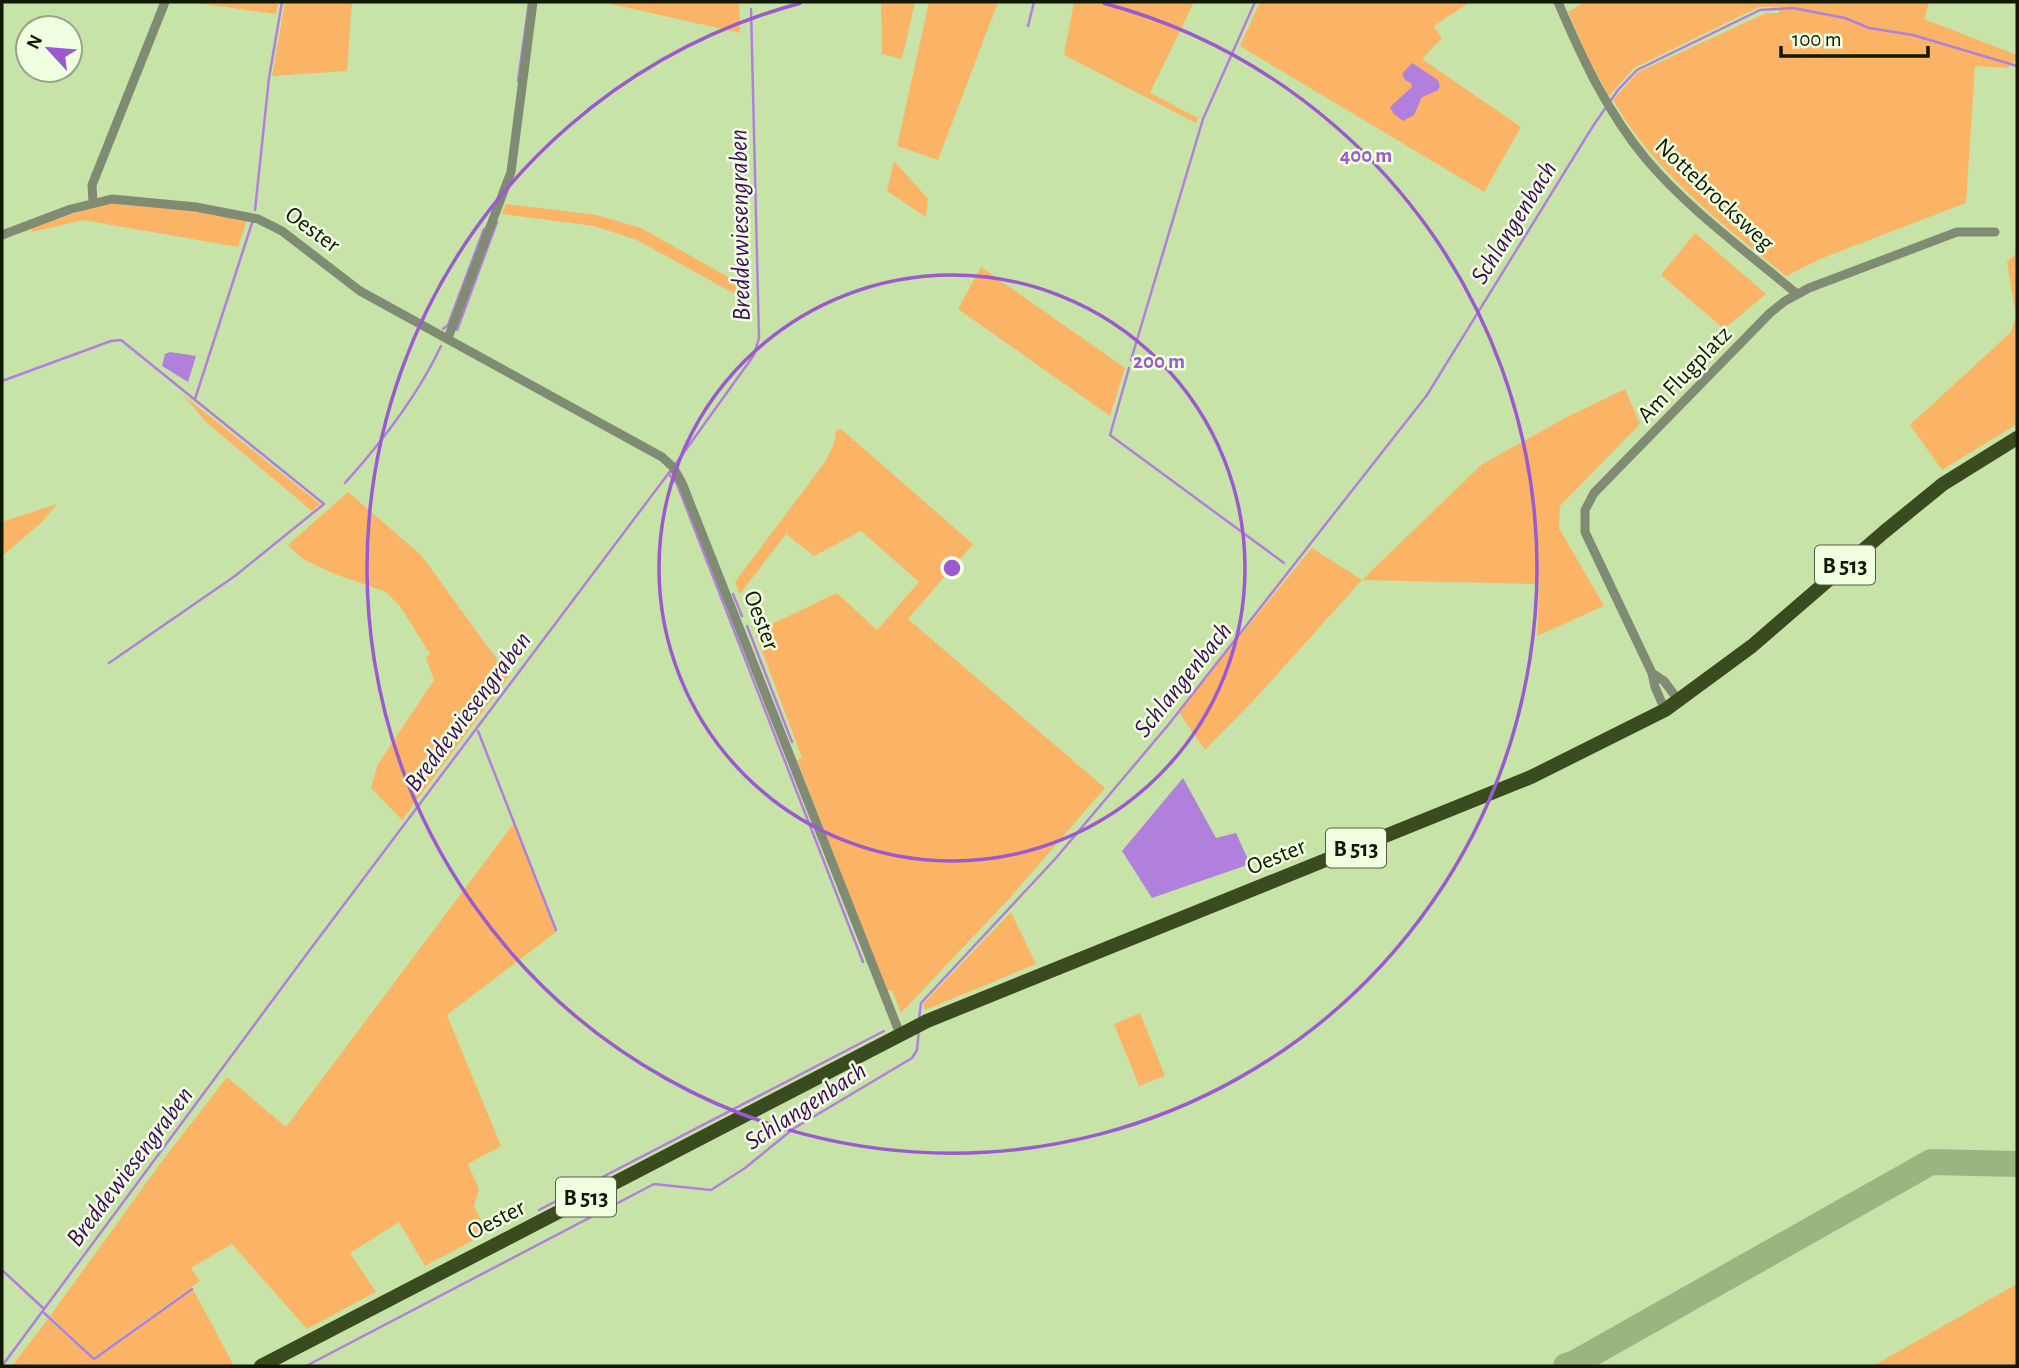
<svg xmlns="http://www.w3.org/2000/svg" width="2019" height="1368" font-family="'Alegreya Sans',sans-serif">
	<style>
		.green { fill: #fbb465 }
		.water { fill: #b180dc }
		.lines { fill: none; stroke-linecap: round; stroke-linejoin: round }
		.stream { stroke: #b180dc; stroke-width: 2.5 }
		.taxiway { stroke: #9cb480; stroke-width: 26 }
		.street { stroke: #808b73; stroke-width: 9 }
		.primary { stroke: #3a4c1f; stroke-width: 14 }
		.ring { fill: none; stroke: #9b5acf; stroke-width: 3.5 }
		.labels { text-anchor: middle; stroke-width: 5; stroke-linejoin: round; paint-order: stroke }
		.shield { fill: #f1ffe1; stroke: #545e46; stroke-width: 2 }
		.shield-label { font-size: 23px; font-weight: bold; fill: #101903 }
		.street-label { font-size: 24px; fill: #101903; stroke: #f1ffe1 }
		.water-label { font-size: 26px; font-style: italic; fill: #3f0a5f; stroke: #f1ffe1 }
		.centre { fill: #9b5acf; stroke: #f1ffe1; stroke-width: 3.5 }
		.ring-label { font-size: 21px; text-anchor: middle; font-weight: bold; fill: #9b5acf; stroke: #f1ffe1; stroke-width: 5; stroke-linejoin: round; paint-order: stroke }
	</style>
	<rect width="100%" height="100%" fill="#c8e3a7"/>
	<g class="green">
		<path d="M 190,2 L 278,2 L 276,14 Z"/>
		<path d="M 285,2 L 352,2 L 347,71 L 272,76 Z"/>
		<path d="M 602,2 L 739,2 L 740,33 Z"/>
		<path d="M 881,2 L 915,2 L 902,59 L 882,54 Z"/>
		<path d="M 929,2 L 998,2 L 938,160 L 897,146 Z"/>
		<path d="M 1074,2 L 1194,2 L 1150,93 L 1198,118 L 1196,123 L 1064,55 Z"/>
		<path d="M 1260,2 L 1470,2 L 1434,26 L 1442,38 L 1422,59 L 1521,127 L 1484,192 L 1240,46 Z"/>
		<path d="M 1585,2 L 1929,2 L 1924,19 L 2017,55 L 2017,59 L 2007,68 L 1975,66 L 1966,203 L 1825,257 L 1786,276 C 1722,224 1655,173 1613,100 L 1638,72 L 1766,13 L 1779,13 L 1779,7 L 1759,7 L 1634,68 L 1609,96 L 1588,58 L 1568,12 Z"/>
		<path d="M 894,161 L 928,199 L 926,217 L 887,191 Z"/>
		<path d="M 112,203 L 197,210 L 247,220 L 238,247 L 83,220 L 32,232 L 32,228 L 95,206 Z"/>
		<path d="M 506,204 L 597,215 L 641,228 L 746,287 L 746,300 L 637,240 L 594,226 L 502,214 Z"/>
		<path d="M 1695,233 L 1766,294 L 1724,329 L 1661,275 Z"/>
		<path d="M 2017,253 L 2017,424 L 1942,470 L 1910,425 L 2011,332 L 2016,316 L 2007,262 Z"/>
		<path d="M 981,267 L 1125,368 L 1110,416 L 958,309 Z"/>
		<path d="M 1625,389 L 1640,424 L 1560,506 L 1559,528 L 1604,606 L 1537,636 L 1539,584 L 1362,580 L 1253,701 L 1205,750 L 1178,711 L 1312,548 L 1362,580 L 1481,465 L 1565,418 Z"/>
		<path d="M 183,395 L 320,504 L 312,511 L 207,423 Z"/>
		<path d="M 841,429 L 973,544 L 908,619 L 1105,788 L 1008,900 L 901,1013 L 892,990 L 887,991 L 797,760 L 802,758 L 755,632 L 837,593 L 877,630 L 919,582 L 861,531 L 814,556 L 786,534 L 740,594 L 735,582 L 825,462 L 834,444 L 836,431 Z"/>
		<path d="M 348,492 L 421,555 L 509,676 L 402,820 L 371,788 L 378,764 L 434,680 L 426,658 L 430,654 L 400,606 L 386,592 L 332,573 L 303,559 L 288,545 Z"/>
		<path d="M 57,504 L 42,522 L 2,556 L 2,522 Z"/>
		<path d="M 514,823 L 556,932 L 447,1015 L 501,1146 L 468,1164 L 479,1189 L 474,1206 L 487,1233 L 425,1266 L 399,1222 L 350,1253 L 376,1292 L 307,1329 L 232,1244 L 191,1268 L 200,1281 L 94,1357 L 50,1316 L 160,1164 L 227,1077 L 286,1127 Z"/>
		<path d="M 1011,912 L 1036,964 L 925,1010 L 923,1004 Z"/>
		<path d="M 1140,1013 L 1165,1076 L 1139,1086 L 1114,1024 Z"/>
		<path d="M 2017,1284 L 2017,1366 L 1873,1366 Z"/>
		<path d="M 193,1289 L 234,1366 L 12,1366 L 48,1319 L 94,1360 Z"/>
	</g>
	<g class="water">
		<path d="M 1412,63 L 1438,80 L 1440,86 L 1438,90 C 1414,102 1426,91 1414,115 L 1403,121 L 1393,113 L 1390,107 L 1412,87 L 1411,83 L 1405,80 L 1402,74 Z"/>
		<path d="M 170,352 L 196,356 L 188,382 L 162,366 L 165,354 Z"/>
		<path d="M 1183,778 L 1216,838 L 1236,833 L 1250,864 L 1152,898 L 1122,851 Z"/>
	</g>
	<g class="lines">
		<g class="stream">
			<path d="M 1028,26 L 1034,2"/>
			<path d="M 518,81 L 529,2"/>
			<path d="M 255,210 L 269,78 L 282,2"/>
			<path d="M 443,329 L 448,325 L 484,229"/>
			<path d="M 457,330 L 497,222"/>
			<path d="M 1131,360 L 1203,119 L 1255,2"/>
			<path d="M 1129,368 L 1110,435 L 1284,563"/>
			<path d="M 2,381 L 111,341 L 121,340 L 324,504 L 235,576 L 109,663"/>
			<path d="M 195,399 L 252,223"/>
			<path d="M 669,474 L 677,484 L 863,962"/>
			<path d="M 345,483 C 381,443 418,395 441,346"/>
			<path d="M 733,594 L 742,616"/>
			<path d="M 747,626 L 792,742"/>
			<path d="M 478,731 L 556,930"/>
			<path d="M 919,1019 L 921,1003 L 1056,858 L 1169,724 L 1427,395 L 1593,126 L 1618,90 L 1637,70 L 1760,10 L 1793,8 L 1845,18 L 1869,28 L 1913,35 L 2017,66"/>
			<path d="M 539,1210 L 884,1031"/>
			<path d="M 2,1270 L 43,1308"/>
			<path d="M 43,1312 L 94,1359 L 192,1289"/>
			<path d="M 2,1366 L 306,955 L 677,462 L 754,355 L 759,338 L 751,9"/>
			<path d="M 306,1366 L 654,1184 L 711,1190 L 745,1168 L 793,1129 L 912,1058 L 917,1050 L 919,1029"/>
		</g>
		<path class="taxiway" d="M 1566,1366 L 1575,1363 L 1931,1162 L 2017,1164"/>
		<g class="street">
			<path d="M 1558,2 C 1582,58 1607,112 1646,159 C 1689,210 1746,251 1797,294"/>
			<path d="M 93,202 L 92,185 L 165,2"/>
			<path d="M 2,235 L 71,209 L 112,199 L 196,207 L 258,219 L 282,231 L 360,291 L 662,457 L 673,467 L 682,483 L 900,1034"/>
			<path d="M 448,338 L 511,172 L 533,2"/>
			<path d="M 1652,673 L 1664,681 L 1679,701"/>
			<path d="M 1665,710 L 1655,687 L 1652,673 L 1585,532 L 1585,510 L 1594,493 L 1770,313 L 1785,301 L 1809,288 L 1957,232 L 1995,232"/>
		</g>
		<path class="primary" d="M 261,1366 L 927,1021 L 1531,777 L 1665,710 L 1752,646 L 1884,532 L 1943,484 L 2017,438"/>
	</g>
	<g class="ring">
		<circle cx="952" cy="568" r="293"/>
		<path d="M1103 3A585 585 0 1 1 801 3"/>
	</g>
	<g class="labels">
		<g class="shield">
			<rect x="1815" y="545.5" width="60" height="39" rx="5"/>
			<rect x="1326" y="828.5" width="60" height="39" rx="5"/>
			<rect x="556" y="1177.5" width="60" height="39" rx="5"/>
		</g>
		<g class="shield-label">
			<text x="1845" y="573">B 513</text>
			<text x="1356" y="856">B 513</text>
			<text x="586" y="1205">B 513</text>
		</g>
		<g class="street-label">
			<text transform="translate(1715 194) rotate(43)" y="8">Nottebrocksweg</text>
			<text transform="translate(313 229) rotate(36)" y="8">Oester</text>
			<text transform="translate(1684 374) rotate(-46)" y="8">Am Flugplatz</text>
			<text transform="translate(762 620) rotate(69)" y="8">Oester</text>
			<text transform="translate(1276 856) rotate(-22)" y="8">Oester</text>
			<text transform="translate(496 1219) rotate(-27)" y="8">Oester</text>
		</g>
		<g class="water-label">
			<text transform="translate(1513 222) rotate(-58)" y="9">Schlangenbach</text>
			<text transform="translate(739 225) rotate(-91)" y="9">Breddewiesengraben</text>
			<text transform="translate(1182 679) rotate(-51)" y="9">Schlangenbach</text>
			<text transform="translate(467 711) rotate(-53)" y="9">Breddewiesengraben</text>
			<text transform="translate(805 1105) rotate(-33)" y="9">Schlangenbach</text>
			<text transform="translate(129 1166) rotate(-53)" y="9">Breddewiesengraben</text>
		</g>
	</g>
	<circle cx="952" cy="568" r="10" class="centre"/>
	<g class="ring-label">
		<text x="1366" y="162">400 m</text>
		<text x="1159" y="368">200 m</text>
	</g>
	<rect width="2019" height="1368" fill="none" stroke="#101903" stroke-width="7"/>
	<g transform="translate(49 49) rotate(296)"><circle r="33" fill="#f1ffe1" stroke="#97a388" stroke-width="2"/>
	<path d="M0-5L12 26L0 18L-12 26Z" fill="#9b5acf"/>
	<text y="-10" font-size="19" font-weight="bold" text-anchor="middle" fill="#101903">N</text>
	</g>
	<path d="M1781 46v10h147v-10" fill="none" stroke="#101903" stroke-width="3.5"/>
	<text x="1792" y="46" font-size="21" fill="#101903" stroke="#f1ffe1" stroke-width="5" paint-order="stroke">100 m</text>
</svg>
